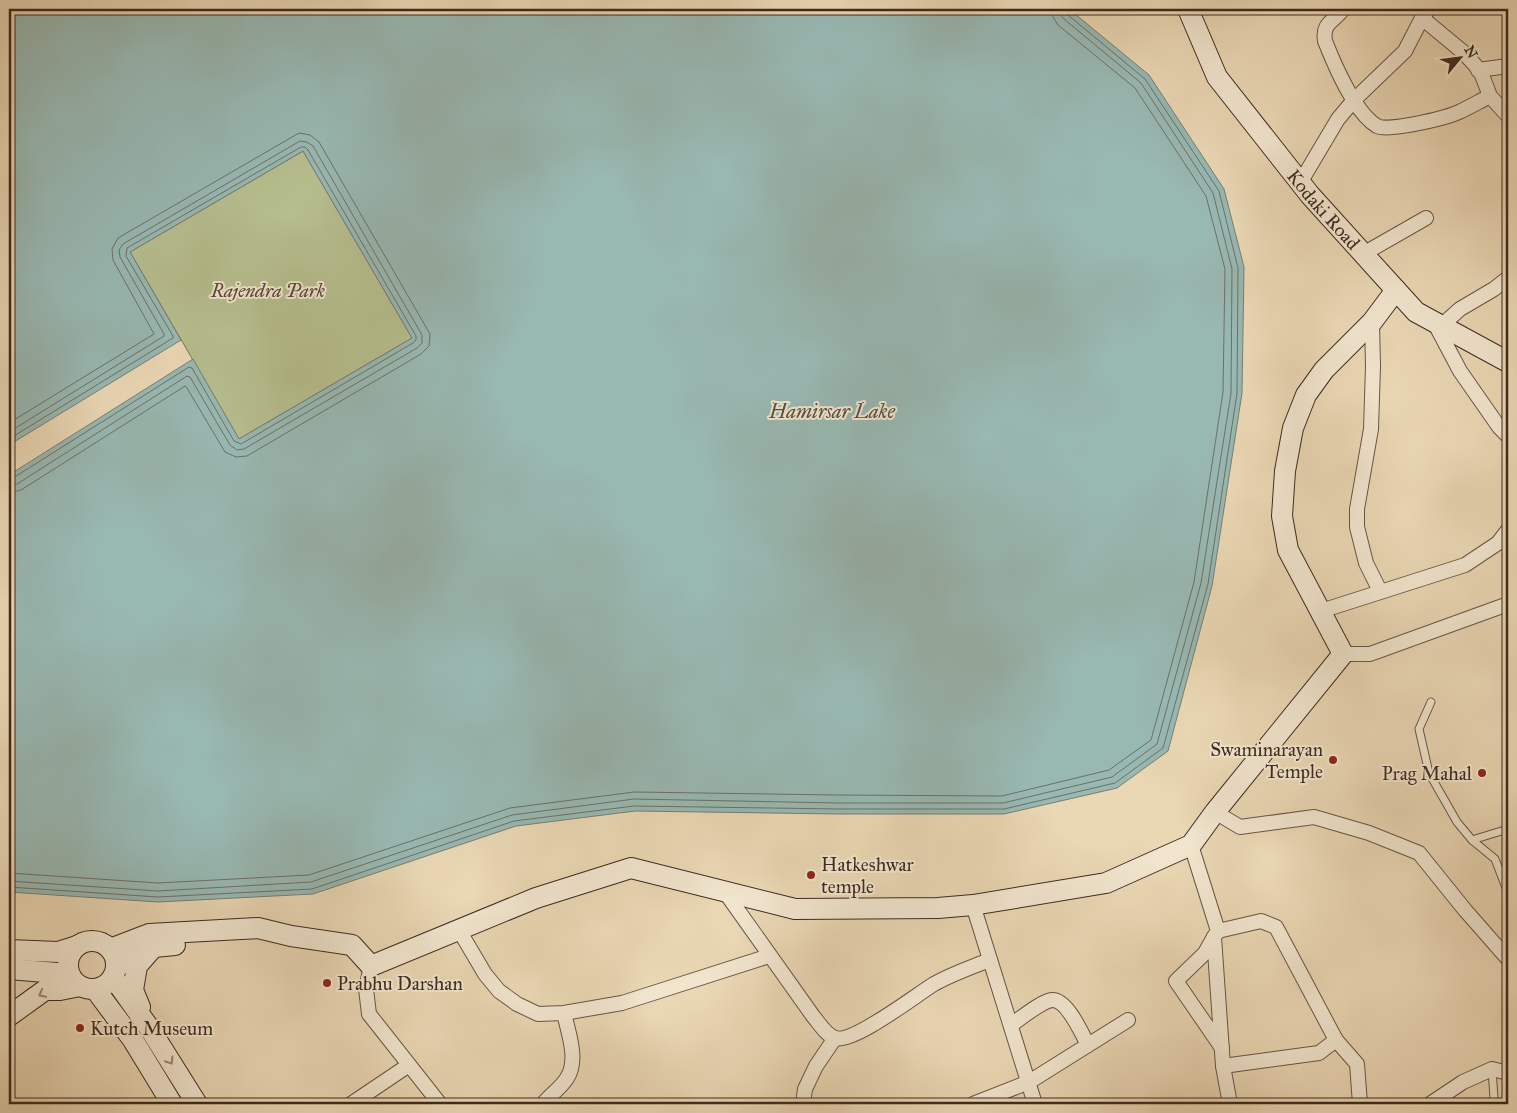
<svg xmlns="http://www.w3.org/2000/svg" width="1517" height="1113" font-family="'IM FELL Great Primer',serif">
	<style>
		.park { fill: #b6be8e; stroke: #7a7456 }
		.water { fill: #98b8b2; stroke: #747f77 }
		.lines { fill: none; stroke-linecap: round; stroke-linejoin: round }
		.shore { stroke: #6b7168; stroke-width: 1 }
		.lane-casing { stroke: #695544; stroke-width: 9 }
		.street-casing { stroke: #695544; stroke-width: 16 }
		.secondary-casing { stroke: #3e2a1e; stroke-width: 22 }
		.lane { stroke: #f1e5ce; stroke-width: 7 }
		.street { stroke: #f1e5ce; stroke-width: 14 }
		.secondary { stroke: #f1e5ce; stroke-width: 20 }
		.oneway { stroke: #988876 }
		.poi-dot { fill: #8f2418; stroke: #f1e5ce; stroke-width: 2 }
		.labels { text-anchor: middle; stroke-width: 4; stroke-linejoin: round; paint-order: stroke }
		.street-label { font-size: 19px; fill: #3e2a1e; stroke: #f1e5ce }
		.park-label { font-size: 19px; font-style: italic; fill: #564834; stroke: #f1e5ce }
		.poi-label { font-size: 19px; fill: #3e2a1e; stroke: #f1e5ce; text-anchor: start }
		.water-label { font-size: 20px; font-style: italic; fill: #544e43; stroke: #f1e5ce }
	</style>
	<rect width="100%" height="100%" fill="#ead7b4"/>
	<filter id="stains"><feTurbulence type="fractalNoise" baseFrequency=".004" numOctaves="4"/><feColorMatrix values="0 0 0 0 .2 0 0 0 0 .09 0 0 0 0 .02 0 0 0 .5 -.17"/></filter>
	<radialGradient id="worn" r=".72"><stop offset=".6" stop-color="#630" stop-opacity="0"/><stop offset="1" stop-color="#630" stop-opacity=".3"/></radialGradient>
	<path class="park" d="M 303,151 L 412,338 L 239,439 L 130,252 Z"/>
	<path class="water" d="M 9,9 L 1069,9 L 1149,75 L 1224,189 L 1244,267 L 1242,393 L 1212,586 L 1168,751 L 1117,788 L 1004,814 L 838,814 L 635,811 L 516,826 L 313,894 L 158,902 L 9,892 L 9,475 L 193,359 L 239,439 L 412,338 L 303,151 L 130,252 L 181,340 L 9,445 Z"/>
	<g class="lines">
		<g class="shore">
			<path d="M 9,423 L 154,334 L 113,260 L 112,249 L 118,238 L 299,133 L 310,135 L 319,142 L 430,334 L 429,346 L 421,354 L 247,456 L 236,457 L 225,452 L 187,388 L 185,386 L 21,490 L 9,493"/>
			<path d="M 9,432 L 164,336 L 164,334 L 120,257 L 119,250 L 123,244 L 300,141 L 307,142 L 313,146 L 422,335 L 422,343 L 417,348 L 244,449 L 237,450 L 230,445 L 190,377 L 187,376 L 17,484 L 9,485"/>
			<path d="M 9,439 L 173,338 L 173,336 L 126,256 L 127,248 L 301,147 L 305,147 L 308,150 L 416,336 L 416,340 L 413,343 L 241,444 L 234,441 L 192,368 L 189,367 L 13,478 L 9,479"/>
			<path d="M 9,873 L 158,883 L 309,875 L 510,808 L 634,792 L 838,795 L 1002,796 L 1109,770 L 1151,740 L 1194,582 L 1223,392 L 1225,269 L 1206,196 L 1135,88 L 1058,25 L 1053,17 L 1052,9"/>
			<path d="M 9,881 L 158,891 L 311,882 L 512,815 L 634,799 L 838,803 L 1003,803 L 1112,777 L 1157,744 L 1201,583 L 1231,393 L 1232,269 L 1213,193 L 1141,83 L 1064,19 L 1060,14 L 1060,9"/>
			<path d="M 9,887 L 158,897 L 312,889 L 514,821 L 634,806 L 838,809 L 1004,809 L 1115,783 L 1163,748 L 1208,584 L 1237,393 L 1238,268 L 1219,191 L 1145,79 L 1068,15 L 1066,9"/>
		</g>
		<g class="lane-casing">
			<g id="lane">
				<path d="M 1431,702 L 1419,729 L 1429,773 L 1457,822 L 1472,840 L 1495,859 L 1508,893"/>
				<path d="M 1472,840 L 1508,829"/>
				<path d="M 1492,1069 L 1494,1098"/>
			</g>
		</g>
		<g class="street-casing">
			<g id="street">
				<path d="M 1343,9 C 1334,22 1322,22 1325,41 C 1334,64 1355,113 1377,126 C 1388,132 1446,118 1459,112 C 1470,107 1480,101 1490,96"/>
				<path d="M 1422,18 L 1463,52 L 1475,65 L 1482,75 L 1490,96 L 1508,116"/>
				<path d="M 1478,70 L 1508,66"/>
				<path d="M 1300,183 L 1338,119 L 1354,100 L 1405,51 L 1422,18 L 1429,9"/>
				<path d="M 1363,254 L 1426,218"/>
				<path d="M 1372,322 L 1373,366 L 1371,429 L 1357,509 L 1357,527 L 1366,563 L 1380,591"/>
				<path d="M 1434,322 L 1460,371 L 1499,427 L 1508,436"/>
				<path d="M 1441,326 L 1460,309 L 1494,289 L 1508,278"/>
				<path d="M 1321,611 L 1465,565 L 1498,543 L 1508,530"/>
				<path d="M 1343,654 L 1370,654 L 1508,604"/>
				<path d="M 1215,812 L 1240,827 L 1314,817 L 1369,833 L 1419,853 L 1465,910 L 1508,959"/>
				<path d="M 1191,845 L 1218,931 L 1214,937 L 1223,1066 L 1230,1104"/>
				<path d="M 725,892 L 813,1016 C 819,1023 826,1035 835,1038 C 853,1044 916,995 934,984 C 952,974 971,967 990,960"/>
				<path d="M 973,905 L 1035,1104"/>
				<path d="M 459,930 L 485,974 L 499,991 L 517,1004 L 538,1014 L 564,1013 L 622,1003 L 769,956"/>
				<path d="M 1218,931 L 1261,921 L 1276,927 L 1336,1040 L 1357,1064 L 1360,1104"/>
				<path d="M 1214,937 L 1205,953 L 1176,981 L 1222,1048"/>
				<path d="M 371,966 L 366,989 L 369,1014 L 440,1104"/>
				<path d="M 1011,1025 C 1021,1018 1042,1001 1052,1000 C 1067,999 1082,1034 1088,1045"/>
				<path d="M 1223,1066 L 1319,1053 L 1336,1040"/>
				<path d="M 351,1104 L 409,1065"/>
				<path d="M 543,1104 C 550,1095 561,1088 567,1078 C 579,1060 568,1032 564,1013"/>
				<path d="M 803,1104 L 805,1089 L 816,1066 L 835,1038"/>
				<path d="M 973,1104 L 1029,1082 L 1128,1020"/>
				<path d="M 1430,1104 L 1463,1082 L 1492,1069 L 1508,1073"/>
			</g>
		</g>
		<g class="secondary-casing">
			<g id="secondary">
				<path id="s1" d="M 1188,9 L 1217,77 L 1310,195 L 1396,290 L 1416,312 L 1508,362"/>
				<circle cx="92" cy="965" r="24"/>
				<path d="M 110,949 L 149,934 L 258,928 L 291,936 L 352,945 L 371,966 L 536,898 L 631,868 L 795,909 L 938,908 L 973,905 L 1106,883 L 1191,845 L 1215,812 L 1343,654 L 1288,550 L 1282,516 L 1285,471 L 1293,428 L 1306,395 L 1324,370 L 1372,322 L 1396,290"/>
				<path d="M 9,950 L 58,952 L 77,946"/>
				<path d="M 116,967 L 154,947 L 175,945"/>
				<path d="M 9,969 L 69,974"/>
				<path d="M 113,977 L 150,1029 L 197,1104"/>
				<path d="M 95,989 L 133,1040 L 172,1104"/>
				<path d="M 140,1007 L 133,990 L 137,966 L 151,950"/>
				<path d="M 9,1016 L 45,990 L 60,990 L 80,986"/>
			</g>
		</g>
		<use href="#lane" class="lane"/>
		<use href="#street" class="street"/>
		<use href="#secondary" class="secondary"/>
	</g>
	<defs><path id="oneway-chevron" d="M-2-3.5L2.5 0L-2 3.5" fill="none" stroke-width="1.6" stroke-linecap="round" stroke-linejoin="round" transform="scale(1.25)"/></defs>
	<g class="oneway">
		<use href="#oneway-chevron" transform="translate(42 994) rotate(152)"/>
		<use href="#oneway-chevron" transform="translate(170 1061) rotate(58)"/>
	</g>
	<g class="poi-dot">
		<circle cx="1333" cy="760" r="5"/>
		<circle cx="1482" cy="773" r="5"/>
		<circle cx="811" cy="875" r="5"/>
		<circle cx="327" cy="983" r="5"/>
		<circle cx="80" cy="1028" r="5"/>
	</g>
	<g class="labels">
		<g class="street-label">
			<text dy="7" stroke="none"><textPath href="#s1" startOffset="244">Kodaki Road</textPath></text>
		</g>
		<g class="park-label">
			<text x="268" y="297">Rajendra Park</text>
		</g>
		<g class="poi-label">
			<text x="1323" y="756" text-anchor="end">Swaminarayan<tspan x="1323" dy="22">Temple</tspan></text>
			<text x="1472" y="780" text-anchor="end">Prag Mahal</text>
			<text x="821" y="871">Hatkeshwar<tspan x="821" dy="22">temple</tspan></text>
			<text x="337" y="990">Prabhu Darshan</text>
			<text x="90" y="1035">Kutch Museum</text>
		</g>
		<g class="water-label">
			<text x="832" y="418">Hamirsar Lake</text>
		</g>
	</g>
	<rect width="1517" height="1113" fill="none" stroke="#ead7b4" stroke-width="30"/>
	<rect x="10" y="10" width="1497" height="1093" fill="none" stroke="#3e2a1e" stroke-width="2.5"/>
	<rect x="15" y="15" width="1487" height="1083" fill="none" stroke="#3e2a1e"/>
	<g transform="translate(1460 58) rotate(61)" stroke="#f1e5ce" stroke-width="4" paint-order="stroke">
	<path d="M0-4L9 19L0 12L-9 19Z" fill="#3e2a1e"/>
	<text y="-8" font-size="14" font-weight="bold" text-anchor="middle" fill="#3e2a1e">N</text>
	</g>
	<rect width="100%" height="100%" filter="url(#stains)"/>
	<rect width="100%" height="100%" fill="url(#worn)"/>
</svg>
